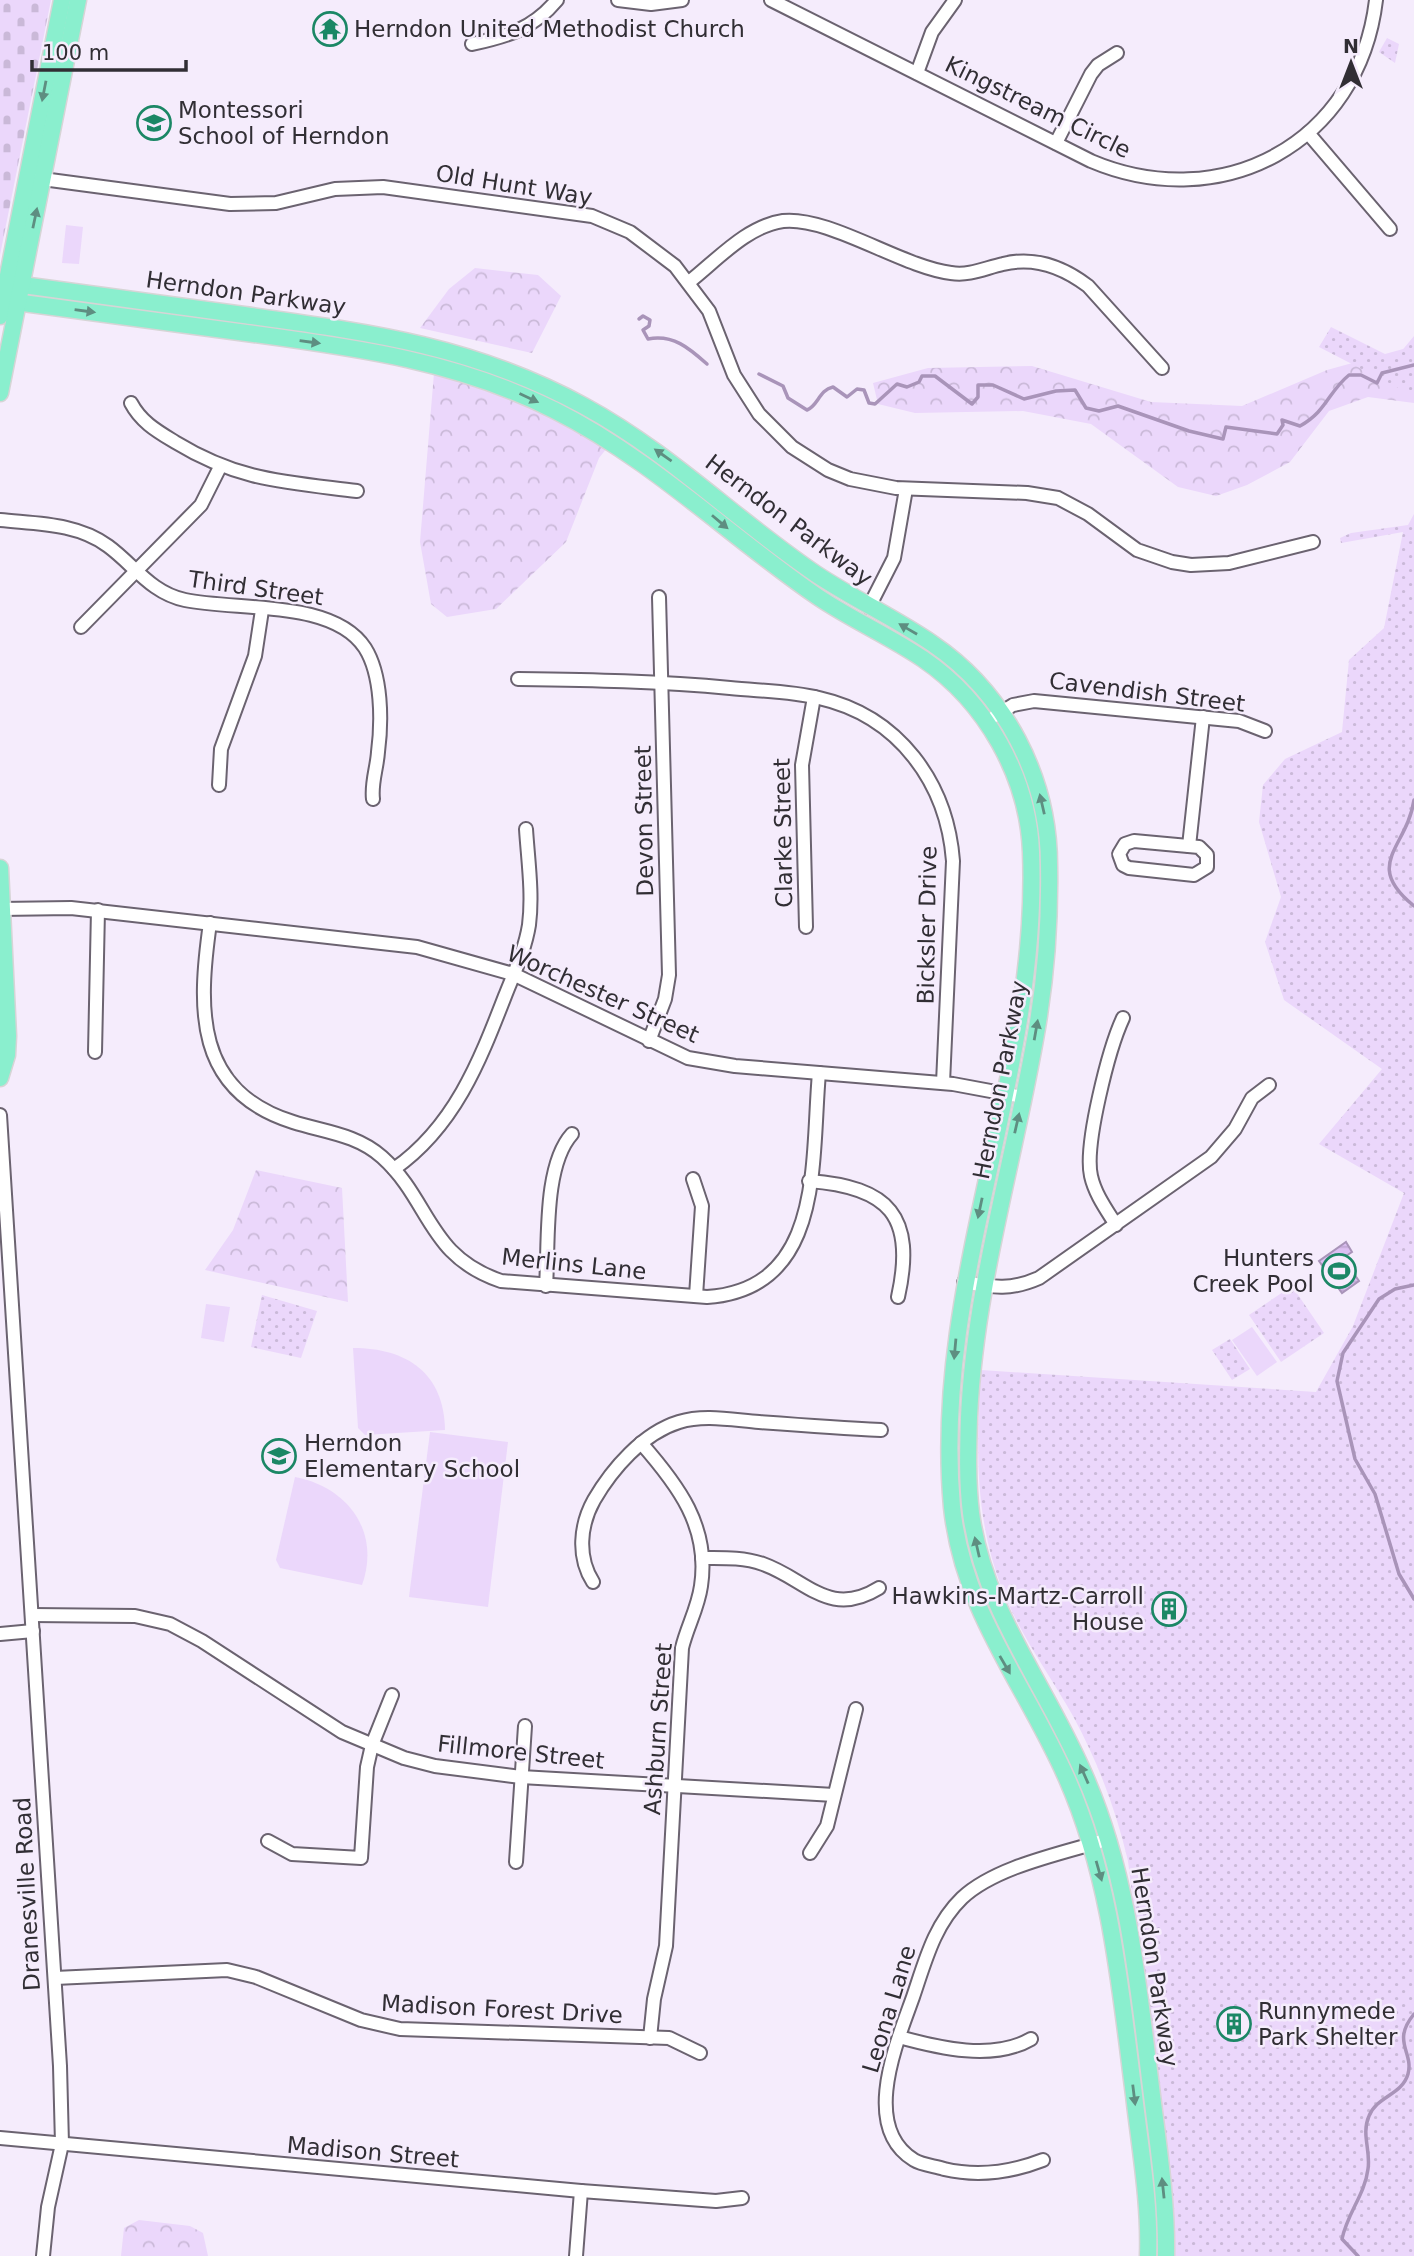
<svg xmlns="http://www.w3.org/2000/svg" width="1414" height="2256" font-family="'DejaVu Sans',sans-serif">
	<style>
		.grass { fill: #ebd7fb }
		.forest { fill: url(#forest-crowns) }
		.cemetery { fill: url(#cemetery-stones) }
		.park { fill: url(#park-dots) }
		.water { fill: url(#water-rules); stroke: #a994b9; stroke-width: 2 }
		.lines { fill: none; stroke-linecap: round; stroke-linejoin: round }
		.stream { stroke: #a994b9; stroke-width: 3.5 }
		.minor-casing { stroke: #6b6370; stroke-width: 16 }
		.major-casing { stroke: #d6d5d6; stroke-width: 19 }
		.minor { stroke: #fff; stroke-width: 12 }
		.major { stroke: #8aefce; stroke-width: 16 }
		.oneway { fill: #5e8e81 }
		.labels { text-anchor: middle; stroke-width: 5; stroke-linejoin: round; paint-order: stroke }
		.poi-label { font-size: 23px; fill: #312e34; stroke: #f5ecfc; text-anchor: start }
		.street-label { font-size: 23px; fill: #312e34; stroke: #f5ecfc }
	</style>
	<defs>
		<pattern id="forest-crowns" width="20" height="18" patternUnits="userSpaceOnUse" patternTransform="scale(1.75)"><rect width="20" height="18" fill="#ebd7fb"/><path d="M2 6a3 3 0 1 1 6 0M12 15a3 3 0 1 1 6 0" fill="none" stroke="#cab9d8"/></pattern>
		<pattern id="cemetery-stones" width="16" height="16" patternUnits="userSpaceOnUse" patternTransform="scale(1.75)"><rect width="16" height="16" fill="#ebd7fb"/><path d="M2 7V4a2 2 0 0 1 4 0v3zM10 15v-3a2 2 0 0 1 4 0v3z" fill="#cab9d8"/></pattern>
		<pattern id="park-dots" width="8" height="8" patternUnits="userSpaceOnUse" patternTransform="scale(1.75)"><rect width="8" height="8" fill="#ebd7fb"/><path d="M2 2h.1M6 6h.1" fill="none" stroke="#cab9d8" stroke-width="1.8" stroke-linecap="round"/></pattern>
		<pattern id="water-rules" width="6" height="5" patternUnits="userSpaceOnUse" patternTransform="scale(1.75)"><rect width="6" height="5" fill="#dcbff2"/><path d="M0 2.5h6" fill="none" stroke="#bda4d0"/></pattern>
	</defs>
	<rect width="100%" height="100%" fill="#f5ecfc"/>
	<g class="grass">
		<path d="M 66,225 L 83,227 L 79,264 L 62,263 Z"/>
		<path d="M 206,1304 L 230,1307 L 224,1342 L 201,1338 Z"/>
		<path d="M 1252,1327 L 1277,1362 L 1257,1376 L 1232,1340 Z"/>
		<path d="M 353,1348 C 407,1348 444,1373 445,1430 L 365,1435 L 358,1428 Z"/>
		<path d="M 430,1432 L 508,1442 L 488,1607 L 409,1597 Z"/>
		<path d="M 295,1477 C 348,1487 381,1532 362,1585 L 280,1568 L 276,1560 Z"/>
	</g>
	<g class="forest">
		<path d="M 475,268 L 538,275 L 561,296 L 532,353 L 420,328 L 449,289 Z"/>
		<path d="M 1414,346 L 1414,403 L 1368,397 L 1329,411 L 1290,462 L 1247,485 L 1216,496 L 1178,487 L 1091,424 L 1023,411 L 915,413 L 878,404 L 873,383 L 928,368 L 1032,366 L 1151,402 L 1242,406 L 1327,370 Z"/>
		<path d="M 434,373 L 523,404 L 607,448 L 599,458 L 566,542 L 496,609 L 447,617 L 431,604 L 420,542 Z"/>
		<path d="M 256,1170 L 342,1188 L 348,1302 L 205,1270 L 233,1230 Z"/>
		<path d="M 139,2220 L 190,2226 L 203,2233 L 208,2256 L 121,2256 L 124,2228 Z"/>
	</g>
	<path class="cemetery" d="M 0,0 L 51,0 L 0,255 Z"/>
	<g class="park">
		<path d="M 1387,38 L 1399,44 L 1395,63 L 1379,52 Z"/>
		<path d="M 1331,327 L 1395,359 L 1414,336 L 1414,396 L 1319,347 Z"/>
		<path d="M 1414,514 L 1414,2256 L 1174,2256 L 1172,2215 L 1128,1861 C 1116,1810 1098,1762 1073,1716 C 1050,1675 1020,1635 1003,1591 C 974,1518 976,1446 981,1370 L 1316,1392 L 1353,1326 L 1404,1193 L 1319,1144 L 1382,1069 L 1284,1000 L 1265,942 L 1281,897 L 1259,822 L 1263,785 L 1285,759 L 1342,732 L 1349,660 L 1384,628 L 1403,532 L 1341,543 L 1340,538 L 1351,533 L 1408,525 Z"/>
		<path d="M 1292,1286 L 1324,1333 L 1281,1362 L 1249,1315 Z"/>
		<path d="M 262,1295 L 317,1311 L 301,1358 L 251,1347 Z"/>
		<path d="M 1230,1339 L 1250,1369 L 1232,1380 L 1212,1350 Z"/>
	</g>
	<path class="water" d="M 1346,1242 L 1352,1252 L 1343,1258 L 1359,1281 L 1342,1293 L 1319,1261 Z"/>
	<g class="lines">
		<g class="stream">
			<path d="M 639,319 L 643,316 L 650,320 L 649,326 L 643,330 L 648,339 C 673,334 689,348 707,364"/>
			<path d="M 759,374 L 783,386 L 788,398 L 807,410 C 818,406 819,390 833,387 L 847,397 L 857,389 L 864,390 L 869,403 L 875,404 L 897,384 L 907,387 L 919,382 L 922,376 L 935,376 L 972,404 L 978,397 L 978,385 L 993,385 L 1024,399 L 1056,391 L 1075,390 L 1086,408 L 1099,411 L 1118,406 L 1189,431 L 1223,439 L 1226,427 L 1277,434 L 1283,425 L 1282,420 L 1300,426 C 1327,411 1328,392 1349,375 L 1361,375 L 1377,383 L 1382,373 L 1414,365"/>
			<path d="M 1414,800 C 1407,848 1362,864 1414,906"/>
			<path d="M 1414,1285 L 1395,1289 L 1379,1299 L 1343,1353 L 1337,1381 L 1355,1459 L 1375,1494 L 1399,1574 L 1414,1599"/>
			<path d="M 1358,2256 L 1342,2239 C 1347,2214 1365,2194 1368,2169 C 1371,2151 1361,2134 1369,2116 C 1377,2096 1402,2095 1408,2074 C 1414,2052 1391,2042 1414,2014"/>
		</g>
		<g class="minor-casing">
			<g id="minor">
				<path d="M 618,0 L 651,4 L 682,0"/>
				<path d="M 771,0 L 1091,161 C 1221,216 1359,144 1376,0"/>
				<path d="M 472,44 C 508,36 533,29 557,0"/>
				<path d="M 917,73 L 932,32 L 955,0"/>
				<path d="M 1308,133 L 1390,229"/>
				<path d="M 1056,143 L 1091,74 L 1098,65 L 1117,53"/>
				<path d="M 35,178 L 230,204 L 276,203 L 335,189 L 383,187 L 592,216 L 630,232 L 675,266 L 709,311 L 734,375 L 759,414 L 792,447 L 828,470 L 850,479 L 896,488 L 1027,493 L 1058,498 L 1088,514 L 1137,550 L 1172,562 L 1191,565 L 1229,563 L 1313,542"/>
				<path d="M 689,282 C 717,260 747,226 783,221 C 829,216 902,267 951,273 C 970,276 985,268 1003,264 C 1035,256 1063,267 1088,286 L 1162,368"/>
				<path d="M 131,403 C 141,422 157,431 175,442 C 239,481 285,482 357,491"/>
				<path d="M 0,520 C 37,524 77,523 108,546 C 134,565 151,593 185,600 C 237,611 333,599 365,648 C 382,675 382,721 378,752 C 377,768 371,783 373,799"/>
				<path d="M 869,607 L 894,558 L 906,489"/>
				<path d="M 81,627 L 201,505 L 220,467"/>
				<path d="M 518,679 C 589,680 659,681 730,688 C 759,691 790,691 819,698 C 899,716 947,783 953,861 L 943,1083"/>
				<path d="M 995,716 L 1013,705 L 1034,701 L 1239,721 L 1265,731"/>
				<path d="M 219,785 L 221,749 L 255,656 L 262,610"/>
				<path d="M 1134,841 L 1199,847 L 1207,855 L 1207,867 L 1194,875 L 1129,868 L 1123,865 L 1119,854 L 1125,844 Z"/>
				<path d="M 1189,846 L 1203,717"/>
				<path d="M 0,909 L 71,908 L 417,947 L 513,974 L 688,1058 L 735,1066 L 953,1084 L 1023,1097"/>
				<path d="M 210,923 C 198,1008 194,1091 293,1122 C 324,1132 356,1134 382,1157 C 431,1201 427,1256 501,1281 L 707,1297 C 825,1289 811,1160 819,1073"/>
				<path d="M 806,927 L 802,765 L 814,697"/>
				<path d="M 649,1041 L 665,999 L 669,975 L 659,597"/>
				<path d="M 95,1052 L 98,910"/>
				<path d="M 0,1115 L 60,2066 L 62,2144 L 48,2207 L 43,2256"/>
				<path d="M 394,1169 C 454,1127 479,1063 505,996 C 514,973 525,950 529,925 C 533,894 528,860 526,829"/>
				<path d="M 693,1179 L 702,1206 L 696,1296"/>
				<path d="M 809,1181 C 889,1187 916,1216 898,1297"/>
				<path d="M 1116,1225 C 1106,1209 1095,1194 1091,1176 C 1084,1145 1109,1048 1123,1018"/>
				<path d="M 964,1282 C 994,1288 1012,1290 1039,1278 L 1211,1157 L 1235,1129 L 1252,1098 L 1269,1085"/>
				<path d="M 546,1286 C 549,1244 543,1166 572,1134"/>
				<path d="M 641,1443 C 678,1485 710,1527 701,1586 C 698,1608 687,1627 682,1648 L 666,1946 L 654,1999 L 650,2038"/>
				<path d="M 702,1558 C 723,1558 743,1557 763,1564 C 806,1579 829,1619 879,1588"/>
				<path d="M 593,1582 C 577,1557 580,1525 594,1500 C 612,1469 643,1433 679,1422 C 704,1414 733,1420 759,1422 C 799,1425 840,1428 881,1430"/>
				<path d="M 32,1615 L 135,1616 L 170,1624 L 202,1641 L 342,1732 L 404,1758 L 435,1766 L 521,1777 L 834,1795"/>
				<path d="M 0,1634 L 33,1631"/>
				<path d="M 268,1841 L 292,1854 L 361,1858 L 367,1767 L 372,1745 L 392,1695"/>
				<path d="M 810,1853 L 827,1826 L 856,1709"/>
				<path d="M 516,1862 L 525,1726"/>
				<path d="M 55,1978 L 227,1970 L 256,1977 L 361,2020 L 400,2029 L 669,2038 L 700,2053"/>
				<path d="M 899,2037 C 939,2048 993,2061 1031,2039"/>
				<path d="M 0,2138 L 581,2191 L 716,2201 L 742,2198"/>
				<path d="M 1043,2160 C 1012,2172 978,2177 944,2169 C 935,2166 922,2165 914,2160 C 860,2127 897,2042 913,1997 C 925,1962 934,1925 962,1898 C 996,1866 1064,1853 1109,1839"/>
				<path d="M 576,2256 L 581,2191"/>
			</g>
		</g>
		<g class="major-casing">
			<g id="major">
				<path d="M 0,282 C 81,293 162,304 244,315 C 367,332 472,345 584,406 C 669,452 736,520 816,574 C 854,599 895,618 933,644 C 1005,693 1049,778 1049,865 C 1050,919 1046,975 1037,1028 C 1015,1159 975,1284 969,1417 C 968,1449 967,1481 971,1513 C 984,1611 1046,1685 1084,1774 C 1127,1871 1137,1975 1150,2079 C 1157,2138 1167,2197 1166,2256"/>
				<path d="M 0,300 C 85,312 170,323 254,334 C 359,348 459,362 554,410 C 652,459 729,536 818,597 C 852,620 889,636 923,659 C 986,702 1028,776 1031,852 C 1040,1075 931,1283 952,1507 C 963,1613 1026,1685 1067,1779 C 1111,1879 1120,1987 1134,2095 C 1140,2148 1150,2202 1148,2256"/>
				<path d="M 0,316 L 62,0"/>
				<path d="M 0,393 L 78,0"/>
				<path d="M 0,868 L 8,1036 L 7,1055 L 0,1078"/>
			</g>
		</g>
		<use href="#minor" class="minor"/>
		<use href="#major" class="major"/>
	</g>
	<defs><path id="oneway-solid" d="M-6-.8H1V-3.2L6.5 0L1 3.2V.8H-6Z" transform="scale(1.75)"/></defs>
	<g class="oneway">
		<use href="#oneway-solid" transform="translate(44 91) rotate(101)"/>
		<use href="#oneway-solid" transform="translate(35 218) rotate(-78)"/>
		<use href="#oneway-solid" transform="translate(85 311) rotate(8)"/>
		<use href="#oneway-solid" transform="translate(310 342) rotate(8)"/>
		<use href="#oneway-solid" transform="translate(529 398) rotate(25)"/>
		<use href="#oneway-solid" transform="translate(663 455) rotate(-145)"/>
		<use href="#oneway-solid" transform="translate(720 522) rotate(40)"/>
		<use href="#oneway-solid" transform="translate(908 629) rotate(-150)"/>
		<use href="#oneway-solid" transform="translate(1042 804) rotate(-103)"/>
		<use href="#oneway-solid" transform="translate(1036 1030) rotate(-80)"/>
		<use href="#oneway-solid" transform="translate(1017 1123) rotate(-77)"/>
		<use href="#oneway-solid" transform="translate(980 1208) rotate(102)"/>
		<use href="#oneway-solid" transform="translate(955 1349) rotate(95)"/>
		<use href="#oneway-solid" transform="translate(977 1547) rotate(-103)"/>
		<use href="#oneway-solid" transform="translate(1005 1665) rotate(60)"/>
		<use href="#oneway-solid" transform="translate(1084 1774) rotate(-114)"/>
		<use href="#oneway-solid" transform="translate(1099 1871) rotate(74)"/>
		<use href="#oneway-solid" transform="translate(1134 2095) rotate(83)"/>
		<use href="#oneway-solid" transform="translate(1163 2188) rotate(-96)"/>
	</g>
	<defs>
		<g id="temple-ring" transform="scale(1.75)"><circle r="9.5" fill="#f5ecfc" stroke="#1b8765" stroke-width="1.5"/><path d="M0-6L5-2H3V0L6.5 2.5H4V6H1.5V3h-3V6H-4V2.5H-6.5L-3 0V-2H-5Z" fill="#1b8765"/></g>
		<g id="school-ring" transform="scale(1.75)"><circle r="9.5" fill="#f5ecfc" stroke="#1b8765" stroke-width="1.5"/><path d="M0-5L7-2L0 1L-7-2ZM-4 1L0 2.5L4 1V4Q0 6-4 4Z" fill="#1b8765"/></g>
		<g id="stadium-ring" transform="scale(1.75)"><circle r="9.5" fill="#f5ecfc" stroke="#1b8765" stroke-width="1.5"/><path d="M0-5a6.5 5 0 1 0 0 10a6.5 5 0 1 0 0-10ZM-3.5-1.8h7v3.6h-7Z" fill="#1b8765"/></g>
		<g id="building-ring" transform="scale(1.75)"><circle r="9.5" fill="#f5ecfc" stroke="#1b8765" stroke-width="1.5"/><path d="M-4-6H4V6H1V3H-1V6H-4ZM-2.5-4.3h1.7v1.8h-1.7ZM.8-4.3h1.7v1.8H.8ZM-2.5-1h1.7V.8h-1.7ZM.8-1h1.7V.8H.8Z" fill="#1b8765"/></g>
	</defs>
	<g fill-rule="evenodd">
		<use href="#temple-ring" x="330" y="29"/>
		<use href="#school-ring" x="154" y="123"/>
		<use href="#stadium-ring" x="1339" y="1271"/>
		<use href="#school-ring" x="279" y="1456"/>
		<use href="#building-ring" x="1169" y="1609"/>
		<use href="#building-ring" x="1234" y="2024"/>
	</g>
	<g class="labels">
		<g class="poi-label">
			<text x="354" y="37">Herndon United Methodist Church</text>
			<text x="178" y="118">Montessori<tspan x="178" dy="26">School of Herndon</tspan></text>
			<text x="1314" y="1266" text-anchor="end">Hunters<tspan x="1314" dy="26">Creek Pool</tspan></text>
			<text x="304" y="1451">Herndon<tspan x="304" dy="26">Elementary School</tspan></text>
			<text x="1144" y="1604" text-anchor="end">Hawkins-Martz-Carroll<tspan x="1144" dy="26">House</tspan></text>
			<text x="1258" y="2019">Runnymede<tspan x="1258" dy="26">Park Shelter</tspan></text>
		</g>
		<g class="street-label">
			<text transform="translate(1038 107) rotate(26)" y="8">Kingstream Circle</text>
			<text transform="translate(514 185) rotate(9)" y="8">Old Hunt Way</text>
			<text transform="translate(246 293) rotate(8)" y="8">Herndon Parkway</text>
			<text transform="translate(789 520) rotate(37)" y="8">Herndon Parkway</text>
			<text transform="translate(256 588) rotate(8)" y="8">Third Street</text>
			<text transform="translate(1147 692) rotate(7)" y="8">Cavendish Street</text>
			<text transform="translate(644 821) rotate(-91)" y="8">Devon Street</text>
			<text transform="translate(783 833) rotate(-91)" y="8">Clarke Street</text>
			<text transform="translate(927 925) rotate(-89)" y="8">Bicksler Drive</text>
			<text transform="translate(603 994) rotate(24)" y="8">Worchester Street</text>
			<text transform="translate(1000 1080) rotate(-79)" y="8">Herndon Parkway</text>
			<text transform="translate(574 1264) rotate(6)" y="8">Merlins Lane</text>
			<text transform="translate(658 1729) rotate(-86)" y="8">Ashburn Street</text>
			<text transform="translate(521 1752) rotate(6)" y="8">Fillmore Street</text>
			<text transform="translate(27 1894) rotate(-93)" y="8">Dranesville Road</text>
			<text transform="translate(1155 1967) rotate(81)" y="8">Herndon Parkway</text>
			<text transform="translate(502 2009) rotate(3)" y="8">Madison Forest Drive</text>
			<text transform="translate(889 2009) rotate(-73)" y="8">Leona Lane</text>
			<text transform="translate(373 2152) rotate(5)" y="8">Madison Street</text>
		</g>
	</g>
	<g transform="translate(1351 63)" stroke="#f5ecfc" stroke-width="5" paint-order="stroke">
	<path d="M0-5L12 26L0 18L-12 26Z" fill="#312e34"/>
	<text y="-10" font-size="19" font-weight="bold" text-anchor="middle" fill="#312e34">N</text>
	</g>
	<path d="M32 60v10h154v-10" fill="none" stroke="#312e34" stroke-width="3.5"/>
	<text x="42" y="60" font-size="21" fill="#312e34" stroke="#f5ecfc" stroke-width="5" paint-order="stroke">100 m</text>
</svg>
